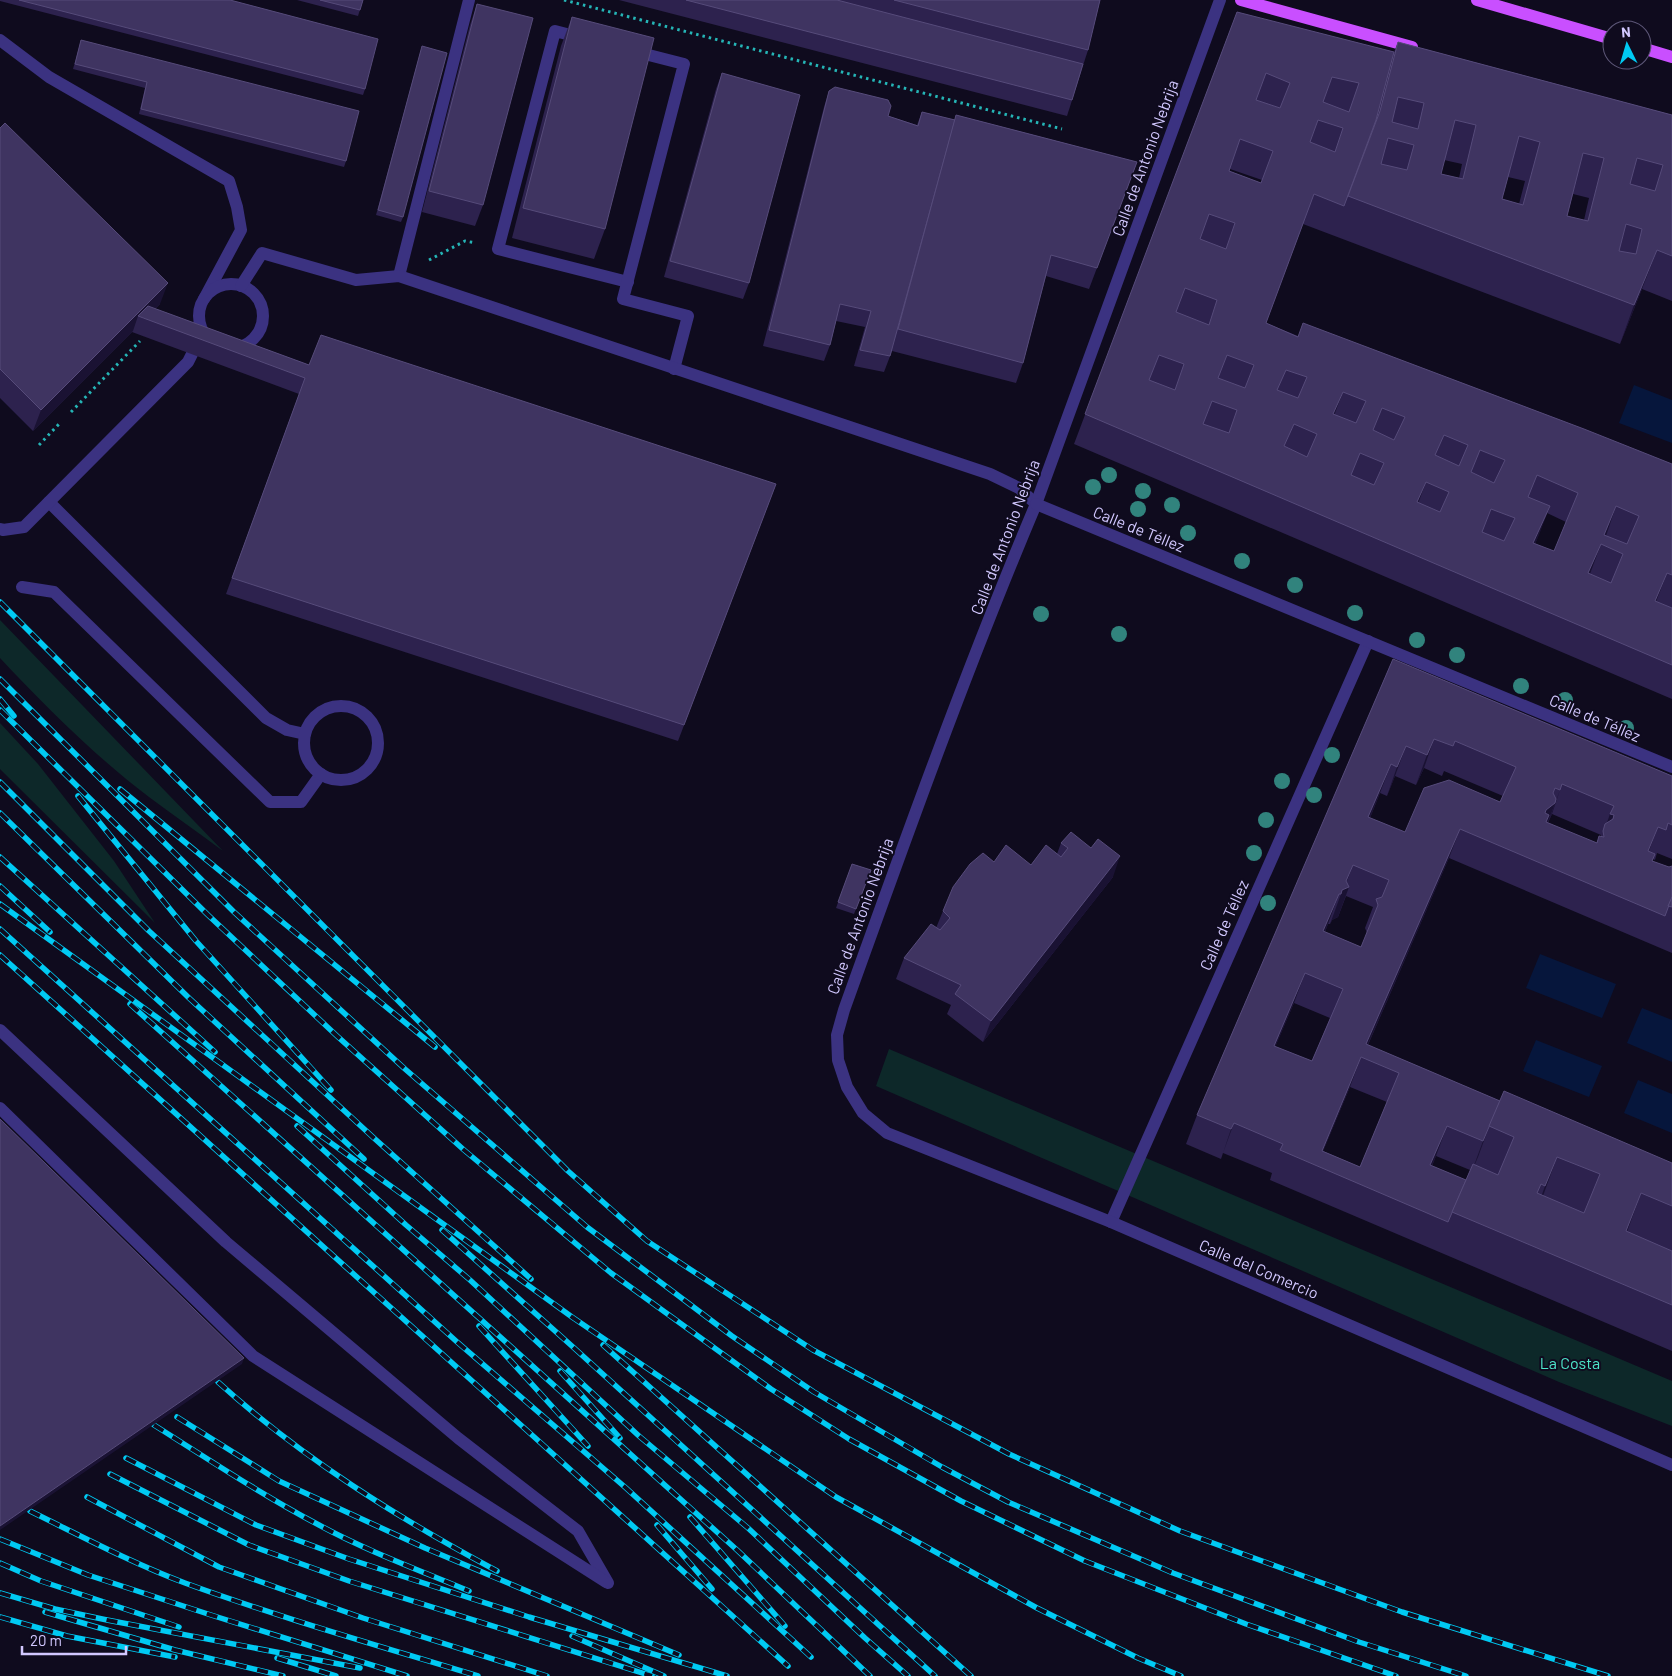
<svg xmlns="http://www.w3.org/2000/svg" width="1672" height="1676" font-family="Barlow,sans-serif">
	<style>
		.green { fill: #0d2829 }
		.water { fill: #06163c }
		.lines { fill: none; stroke-linecap: round; stroke-linejoin: round }
		.path { stroke: #25b5b6; stroke-width: 3; stroke-dasharray: 2.5 4; stroke-linecap: butt }
		.service { stroke: #3b3281; stroke-width: 12 }
		.pedestrian { stroke: #3b3281; stroke-width: 12 }
		.minor { stroke: #3b3281; stroke-width: 12 }
		.primary { stroke: #c94fff; stroke-width: 12 }
		.rail-casing { stroke: #00caf3; stroke-width: 5.5 }
		.rail { stroke: #0f0b1e; stroke-width: 4; stroke-dasharray: 11; stroke-linecap: butt }
		.tree { fill: #31837d }
		.wall { fill: #2d224e; fill-rule: evenodd }
		.shaded-wall { fill: #1a1233 }
		.building { fill: #3f3461; stroke: #564b7a; fill-rule: evenodd }
		.labels { text-anchor: middle; stroke-width: 4; stroke-linejoin: round; paint-order: stroke }
		.street-label { font-size: 16px; fill: #d2c8ff; stroke: #0f0b1e }
		.park-label { font-size: 16px; fill: #4de6ca; stroke: #0f0b1e }
	</style>
	<rect width="100%" height="100%" fill="#0f0b1e"/>
	<g class="green">
		<path d="M 0,620 L 223,851 C 199,833 173,815 149,797 C 95,756 46,707 0,658 Z"/>
		<path d="M 0,723 L 38,764 L 114,861 L 155,923 L 0,769 Z"/>
		<path d="M 889,1049 L 1672,1381 L 1672,1426 L 1559,1382 L 876,1086 Z"/>
	</g>
	<g class="water">
		<path d="M 1634,385 L 1672,400 L 1672,443 L 1619,423 Z"/>
		<path d="M 1540,954 L 1616,984 L 1602,1018 L 1526,988 Z"/>
		<path d="M 1642,1008 L 1672,1020 L 1672,1062 L 1627,1043 Z"/>
		<path d="M 1536,1040 L 1602,1066 L 1589,1097 L 1523,1071 Z"/>
		<path d="M 1638,1080 L 1672,1094 L 1672,1133 L 1624,1113 Z"/>
	</g>
	<g class="lines">
		<g class="path">
			<path d="M 564,0 L 1062,129"/>
			<path d="M 429,260 L 465,241 L 476,243"/>
			<path d="M 71,412 L 140,341"/>
			<path d="M 39,445 L 59,424"/>
		</g>
		<g class="service">
			<path d="M 582,38 L 555,31 L 498,249 L 628,282"/>
			<path d="M 0,40 L 49,77 L 229,181 L 237,207 L 241,230 L 204,299"/>
			<path d="M 633,51 L 684,64 L 623,299 L 688,316 L 674,369"/>
			<path d="M 399,276 L 469,0"/>
			<circle cx="231" cy="316" r="32"/>
			<path d="M 241,286 L 262,253 L 356,280 L 399,276 L 990,474 L 1019,488 L 1036,504"/>
			<path d="M 49,502 L 266,718 L 287,730 L 305,734"/>
			<path d="M 0,529 L 3,530 L 24,527 L 188,362 L 192,354"/>
			<path d="M 22,587 L 54,592 L 270,802 L 301,802 L 321,774"/>
			<circle cx="341" cy="743" r="37"/>
			<path d="M 0,1030 L 226,1242 L 458,1438 L 578,1531 L 608,1583"/>
			<path d="M 0,1108 L 253,1356 L 606,1582"/>
		</g>
		<path class="pedestrian" d="M 1111,1222 L 1368,641"/>
		<g class="minor">
			<path d="M 1220,0 L 1036,504 C 966,670 905,840 844,1010 L 837,1035 L 838,1060 L 847,1087 L 863,1113 L 887,1133 L 1111,1222 L 1672,1465"/>
			<path d="M 1036,504 L 1672,767"/>
		</g>
		<g class="primary">
			<path d="M 1241,0 L 1412,47"/>
			<path d="M 1477,0 L 1612,39"/>
			<path d="M 1642,48 L 1672,57"/>
		</g>
		<g class="rail-casing">
			<g id="rail">
				<path d="M 0,602 L 568,1171 L 647,1241 L 813,1350 L 1009,1454 L 1180,1531 L 1402,1612 L 1608,1676"/>
				<path d="M 0,679 L 234,912 L 405,1069 L 587,1227 L 732,1336 L 814,1392 L 942,1467 L 1008,1502 L 1173,1573 L 1359,1642 L 1466,1676"/>
				<path d="M 0,699 L 14,716"/>
				<path d="M 0,710 L 208,915 L 337,1036 L 464,1150 L 611,1273 L 771,1389 L 849,1439 L 961,1501 L 1085,1561 L 1246,1624 L 1396,1676"/>
				<path d="M 0,782 L 149,931 L 375,1139 L 531,1279"/>
				<path d="M 120,789 L 435,1047"/>
				<path d="M 78,796 L 196,941 L 331,1090"/>
				<path d="M 0,813 L 189,998 L 364,1159"/>
				<path d="M 0,857 L 215,1052"/>
				<path d="M 0,886 L 50,932"/>
				<path d="M 0,904 L 572,1317 L 836,1497 L 1037,1608 L 1138,1658 L 1181,1676"/>
				<path d="M 0,929 L 456,1341 L 626,1488 L 811,1657"/>
				<path d="M 0,955 L 788,1666"/>
				<path d="M 130,1004 L 737,1550 L 870,1676"/>
				<path d="M 297,1126 L 406,1225 L 470,1280 L 639,1436 L 748,1528 L 865,1638 L 908,1676"/>
				<path d="M 442,1230 L 573,1347 L 935,1676"/>
				<path d="M 479,1326 L 588,1446"/>
				<path d="M 603,1345 L 971,1676"/>
				<path d="M 560,1371 L 620,1438"/>
				<path d="M 218,1382 C 302,1458 398,1518 497,1571"/>
				<path d="M 177,1417 L 279,1481 L 425,1548 L 679,1655"/>
				<path d="M 154,1425 C 208,1459 262,1495 319,1525 C 367,1551 419,1570 469,1591"/>
				<path d="M 126,1458 L 256,1525 L 349,1559 L 529,1617 L 727,1676"/>
				<path d="M 110,1474 L 249,1545 L 349,1581 L 652,1676"/>
				<path d="M 87,1497 L 219,1567 L 363,1618 L 547,1676"/>
				<path d="M 30,1511 C 81,1536 132,1563 185,1583 C 281,1618 380,1646 478,1676"/>
				<path d="M 690,1517 L 785,1626"/>
				<path d="M 657,1525 L 712,1589"/>
				<path d="M 0,1539 L 88,1575 L 211,1615 L 407,1676"/>
				<path d="M 0,1563 L 41,1581 L 179,1627"/>
				<path d="M 0,1593 L 55,1609 L 107,1620 L 360,1668"/>
				<path d="M 45,1612 L 175,1650 L 283,1676"/>
				<path d="M 0,1617 L 67,1636 L 175,1657"/>
				<path d="M 572,1636 L 664,1676"/>
				<path d="M 277,1658 L 336,1676"/>
			</g>
		</g>
		<use href="#rail" class="rail"/>
	</g>
	<g class="tree">
		<circle cx="1109" cy="475" r="8"/>
		<circle cx="1093" cy="487" r="8"/>
		<circle cx="1143" cy="491" r="8"/>
		<circle cx="1172" cy="505" r="8"/>
		<circle cx="1138" cy="509" r="8"/>
		<circle cx="1188" cy="533" r="8"/>
		<circle cx="1242" cy="561" r="8"/>
		<circle cx="1295" cy="585" r="8"/>
		<circle cx="1355" cy="613" r="8"/>
		<circle cx="1041" cy="614" r="8"/>
		<circle cx="1119" cy="634" r="8"/>
		<circle cx="1417" cy="640" r="8"/>
		<circle cx="1457" cy="655" r="8"/>
		<circle cx="1521" cy="686" r="8"/>
		<circle cx="1565" cy="700" r="8"/>
		<circle cx="1626" cy="728" r="8"/>
		<circle cx="1332" cy="755" r="8"/>
		<circle cx="1282" cy="781" r="8"/>
		<circle cx="1314" cy="795" r="8"/>
		<circle cx="1266" cy="820" r="8"/>
		<circle cx="1254" cy="853" r="8"/>
		<circle cx="1268" cy="903" r="8"/>
	</g>
	<g class="wall">
		<path d="M 0,0 L 230,0 L 365,89 L 363,95 L 0,1 Z"/>
		<path d="M 297,0 L 363,0 L 358,16 Z"/>
		<path d="M 619,0 L 1100,0 L 1088,50 L 1067,116 Z"/>
		<path d="M 477,4 L 483,205 L 475,226 L 422,212 L 470,25 Z"/>
		<path d="M 1237,12 L 1394,52 L 1398,42 L 1672,115 L 1672,301 L 1642,289 L 1620,344 L 1303,224 L 1266,323 L 1298,336 L 1672,464 L 1672,699 L 1074,444 ZM 1444,160 L 1462,164 L 1459,178 L 1441,174 ZM 1230,169 L 1262,180 L 1261,183 L 1229,171 ZM 1508,177 L 1525,181 L 1519,204 L 1502,199 ZM 1573,194 L 1589,198 L 1584,220 L 1567,216 ZM 1547,513 L 1566,522 L 1554,551 L 1535,544 Z"/>
		<path d="M 572,17 L 605,229 L 594,259 L 512,238 L 561,46 Z"/>
		<path d="M 81,40 L 346,161 L 344,167 L 139,114 L 145,88 L 73,69 Z"/>
		<path d="M 422,46 L 403,217 L 401,222 L 376,215 Z"/>
		<path d="M 722,73 L 749,283 L 743,299 L 664,277 L 716,89 Z"/>
		<path d="M 829,91 L 888,116 L 917,125 L 922,112 L 955,120 L 956,115 L 1137,162 L 1089,289 L 1046,276 L 1023,363 L 1016,383 L 892,351 L 884,372 L 854,366 L 865,327 L 836,321 L 830,345 L 824,361 L 763,346 L 824,107 Z"/>
		<path d="M 0,128 L 160,304 L 155,309 L 309,365 L 776,484 L 678,741 L 226,594 L 299,394 L 132,332 L 133,331 L 33,431 L 0,398 Z"/>
		<path d="M 1393,659 L 1672,776 L 1672,859 L 1657,853 L 1655,860 L 1653,859 L 1652,861 L 1669,867 L 1672,866 L 1672,953 L 1449,858 L 1368,1045 L 1500,1101 L 1672,1163 L 1672,1351 L 1270,1180 L 1272,1173 L 1223,1153 L 1221,1159 L 1186,1144 L 1197,1115 ZM 1424,768 L 1442,776 L 1444,771 L 1503,796 L 1500,802 L 1405,832 L 1370,818 L 1380,793 L 1387,796 L 1395,776 L 1416,785 ZM 1552,814 L 1601,835 L 1601,836 L 1596,843 L 1548,823 ZM 1346,896 L 1373,907 L 1365,928 L 1367,933 L 1361,947 L 1325,932 L 1328,924 L 1330,924 L 1332,920 L 1338,917 ZM 1294,1003 L 1330,1018 L 1312,1061 L 1275,1047 ZM 1350,1087 L 1387,1102 L 1360,1167 L 1323,1151 ZM 1436,1156 L 1470,1170 L 1466,1180 L 1432,1166 Z"/>
		<path d="M 1061,843 L 1113,877 L 983,1042 L 947,1014 L 951,1005 L 896,979 L 904,958 L 936,928 L 943,911 L 994,862 L 1031,865 L 1057,854 Z"/>
		<path d="M 852,864 L 871,870 L 854,914 L 836,908 Z"/>
	</g>
	<g class="shaded-wall">
		<path d="M 1657,250 L 1642,289 L 1620,344 L 1634,305 Z"/>
		<path d="M 168,283 L 160,304 L 145,319 L 138,316 L 133,331 L 33,431 L 41,410 Z"/>
		<path d="M 1343,392 L 1332,421 L 1333,414 Z"/>
		<path d="M 1426,482 L 1415,512 L 1417,502 Z"/>
		<path d="M 1550,506 L 1539,535 L 1523,572 L 1533,543 Z"/>
		<path d="M 1616,506 L 1606,536 L 1604,535 Z"/>
		<path d="M 1601,544 L 1590,574 L 1588,573 Z"/>
		<path d="M 1667,573 L 1656,602 L 1655,601 Z"/>
		<path d="M 1434,739 L 1424,768 L 1416,785 L 1427,755 Z"/>
		<path d="M 1406,746 L 1395,776 L 1387,796 L 1397,767 Z"/>
		<path d="M 1391,764 L 1380,793 L 1358,847 L 1368,817 Z"/>
		<path d="M 1562,784 L 1552,814 L 1549,820 L 1560,790 Z"/>
		<path d="M 1555,803 L 1544,833 L 1545,813 L 1546,810 Z"/>
		<path d="M 1610,814 L 1614,815 L 1603,844 L 1603,834 Z"/>
		<path d="M 1658,827 L 1647,856 L 1648,851 Z"/>
		<path d="M 1460,829 L 1449,858 L 1362,1058 L 1361,1057 L 1350,1087 L 1317,1166 L 1322,1151 L 1366,1044 Z"/>
		<path d="M 1120,856 L 1113,877 L 983,1042 L 991,1021 Z"/>
		<path d="M 1353,865 L 1344,889 L 1349,887 L 1338,917 L 1332,920 L 1330,924 L 1341,894 Z"/>
		<path d="M 1339,894 L 1328,924 L 1313,960 L 1323,931 Z"/>
		<path d="M 1305,973 L 1294,1003 L 1263,1076 L 1274,1046 Z"/>
		<path d="M 1234,1123 L 1223,1153 L 1221,1159 L 1231,1129 Z"/>
		<path d="M 1447,1126 L 1436,1156 L 1419,1195 L 1430,1165 Z"/>
		<path d="M 1489,1127 L 1478,1157 L 1472,1171 L 1483,1141 Z"/>
		<path d="M 1557,1157 L 1543,1196 L 1531,1225 L 1545,1186 Z"/>
		<path d="M 1641,1193 L 1627,1232 L 1626,1231 Z"/>
		<path d="M 244,1358 L 242,1364 L 0,1530 L 0,1526 Z"/>
	</g>
	<g class="building">
		<path d="M 19,0 L 230,0 L 378,39 L 365,89 Z"/>
		<path d="M 320,0 L 363,0 L 360,10 Z"/>
		<path d="M 686,0 L 837,0 L 1083,64 L 1072,100 Z"/>
		<path d="M 894,0 L 1100,0 L 1088,50 Z"/>
		<path d="M 477,4 L 533,18 L 483,205 L 429,191 Z"/>
		<path d="M 1237,12 L 1394,52 L 1376,120 L 1344,206 L 1314,194 L 1266,323 L 1298,337 L 1303,323 L 1584,429 L 1672,464 L 1672,575 L 1667,573 L 1655,601 L 1672,608 L 1672,665 L 1085,414 ZM 1266,73 L 1290,83 L 1280,108 L 1256,100 ZM 1332,77 L 1359,83 L 1349,112 L 1323,102 ZM 1318,120 L 1343,128 L 1335,152 L 1310,142 ZM 1240,139 L 1273,151 L 1261,183 L 1229,171 ZM 1209,214 L 1235,223 L 1226,249 L 1200,239 ZM 1185,288 L 1217,300 L 1209,325 L 1176,312 ZM 1159,355 L 1184,364 L 1175,390 L 1149,380 ZM 1227,355 L 1254,365 L 1245,388 L 1218,378 ZM 1286,370 L 1307,377 L 1298,398 L 1277,390 ZM 1343,392 L 1366,401 L 1356,423 L 1333,414 ZM 1212,401 L 1237,410 L 1229,433 L 1203,424 ZM 1382,408 L 1405,417 L 1394,440 L 1373,430 ZM 1294,424 L 1317,434 L 1307,457 L 1284,446 ZM 1444,435 L 1468,445 L 1459,466 L 1435,455 ZM 1480,450 L 1505,460 L 1494,483 L 1471,472 ZM 1360,453 L 1384,463 L 1374,485 L 1351,475 ZM 1537,475 L 1578,493 L 1554,551 L 1533,543 L 1550,506 L 1528,497 ZM 1426,482 L 1449,492 L 1440,512 L 1417,502 ZM 1616,506 L 1639,516 L 1627,544 L 1604,535 ZM 1491,509 L 1515,518 L 1504,541 L 1482,532 ZM 1601,544 L 1623,554 L 1611,583 L 1588,573 Z"/>
		<path d="M 572,17 L 654,38 L 605,229 L 523,208 Z"/>
		<path d="M 81,40 L 359,111 L 346,161 L 141,109 L 147,82 L 75,64 Z"/>
		<path d="M 1398,42 L 1672,115 L 1672,256 L 1657,250 L 1634,305 L 1348,196 L 1380,111 ZM 1398,97 L 1424,103 L 1418,129 L 1392,122 ZM 1455,120 L 1476,125 L 1463,179 L 1441,174 ZM 1519,136 L 1540,142 L 1523,205 L 1502,199 ZM 1388,138 L 1414,145 L 1407,170 L 1381,164 ZM 1583,153 L 1604,158 L 1588,221 L 1567,216 ZM 1637,158 L 1663,165 L 1655,191 L 1630,184 ZM 1626,224 L 1642,229 L 1636,254 L 1619,251 Z"/>
		<path d="M 422,46 L 447,53 L 403,217 L 378,210 Z"/>
		<path d="M 722,73 L 800,95 L 749,283 L 670,261 Z"/>
		<path d="M 835,87 L 888,100 L 891,106 L 888,116 L 918,126 L 922,112 L 955,120 L 890,356 L 860,350 L 871,311 L 840,304 L 830,345 L 769,330 L 829,91 Z"/>
		<path d="M 956,115 L 1137,162 L 1097,268 L 1051,255 L 1023,363 L 898,329 Z"/>
		<path d="M 5,123 L 168,283 L 41,410 L 0,369 L 0,128 Z"/>
		<path d="M 148,306 L 309,365 L 321,335 L 776,484 L 684,725 L 232,578 L 305,378 L 138,316 Z"/>
		<path d="M 1393,659 L 1672,776 L 1672,825 L 1668,823 L 1666,830 L 1658,827 L 1648,851 L 1655,854 L 1652,861 L 1669,867 L 1672,866 L 1672,897 L 1665,916 L 1460,829 L 1366,1044 L 1500,1101 L 1483,1141 L 1447,1126 L 1430,1165 L 1466,1180 L 1448,1222 L 1280,1150 L 1283,1144 L 1234,1123 L 1231,1129 L 1197,1115 ZM 1434,739 L 1453,746 L 1455,741 L 1516,767 L 1500,802 L 1449,780 L 1424,788 L 1405,832 L 1368,817 L 1391,764 L 1397,767 L 1406,746 L 1427,755 ZM 1562,784 L 1614,806 L 1610,814 L 1614,815 L 1613,819 L 1605,824 L 1603,831 L 1604,837 L 1599,836 L 1597,843 L 1546,822 L 1549,815 L 1545,813 L 1546,810 L 1555,803 L 1556,799 L 1553,793 L 1555,788 L 1560,790 ZM 1353,865 L 1389,880 L 1382,897 L 1376,899 L 1378,905 L 1361,947 L 1323,931 L 1339,894 L 1341,894 L 1342,890 L 1349,887 L 1346,881 ZM 1305,973 L 1343,989 L 1312,1061 L 1274,1046 ZM 1361,1057 L 1399,1073 L 1360,1167 L 1322,1151 Z"/>
		<path d="M 1071,832 L 1091,848 L 1098,839 L 1120,856 L 991,1021 L 955,994 L 961,985 L 904,958 L 931,924 L 940,930 L 950,918 L 943,911 L 953,887 L 970,864 L 983,853 L 994,862 L 1006,845 L 1031,865 L 1046,845 L 1061,857 L 1068,848 L 1061,843 Z"/>
		<path d="M 852,864 L 871,870 L 856,909 L 838,902 Z"/>
		<path d="M 1672,897 L 1672,907 L 1668,906 Z"/>
		<path d="M 1504,1091 L 1672,1163 L 1672,1206 L 1641,1193 L 1626,1231 L 1672,1251 L 1672,1305 L 1452,1212 L 1473,1164 L 1498,1175 L 1514,1137 L 1489,1126 ZM 1557,1157 L 1600,1174 L 1584,1213 L 1537,1193 L 1541,1184 L 1545,1186 Z"/>
		<path d="M 0,1119 L 244,1358 L 0,1526 Z"/>
	</g>
	<g class="labels">
		<g class="street-label">
			<text transform="translate(1145 158) rotate(-70)" y="6">Calle de Antonio Nebrija</text>
			<text transform="translate(1139 529) rotate(22)" y="6">Calle de Téllez</text>
			<text transform="translate(1005 537) rotate(-69)" y="6">Calle de Antonio Nebrija</text>
			<text transform="translate(1595 718) rotate(23)" y="6">Calle de Téllez</text>
			<text transform="translate(860 916) rotate(-70)" y="6">Calle de Antonio Nebrija</text>
			<text transform="translate(1224 925) rotate(-66)" y="6">Calle de Téllez</text>
			<text transform="translate(1259 1269) rotate(23)" y="6">Calle del Comercio</text>
		</g>
		<g class="park-label">
			<text x="1570" y="1369">La Costa</text>
		</g>
	</g>
	<g transform="translate(1627 45) rotate(355)"><circle r="24" fill="#0f0b1e" stroke="#5d5778"/>
	<path d="M0-4L9 19L0 12L-9 19Z" fill="#00caf3"/>
	<text y="-8" font-size="14" font-weight="bold" text-anchor="middle" fill="#d2c8ff">N</text>
	</g>
	<path d="M22 1646v8h104v-8" fill="none" stroke="#d2c8ff" stroke-width="2.5"/>
	<text x="30" y="1646" font-size="15" fill="#d2c8ff" stroke="#0f0b1e" stroke-width="4" paint-order="stroke">20 m</text>
</svg>
